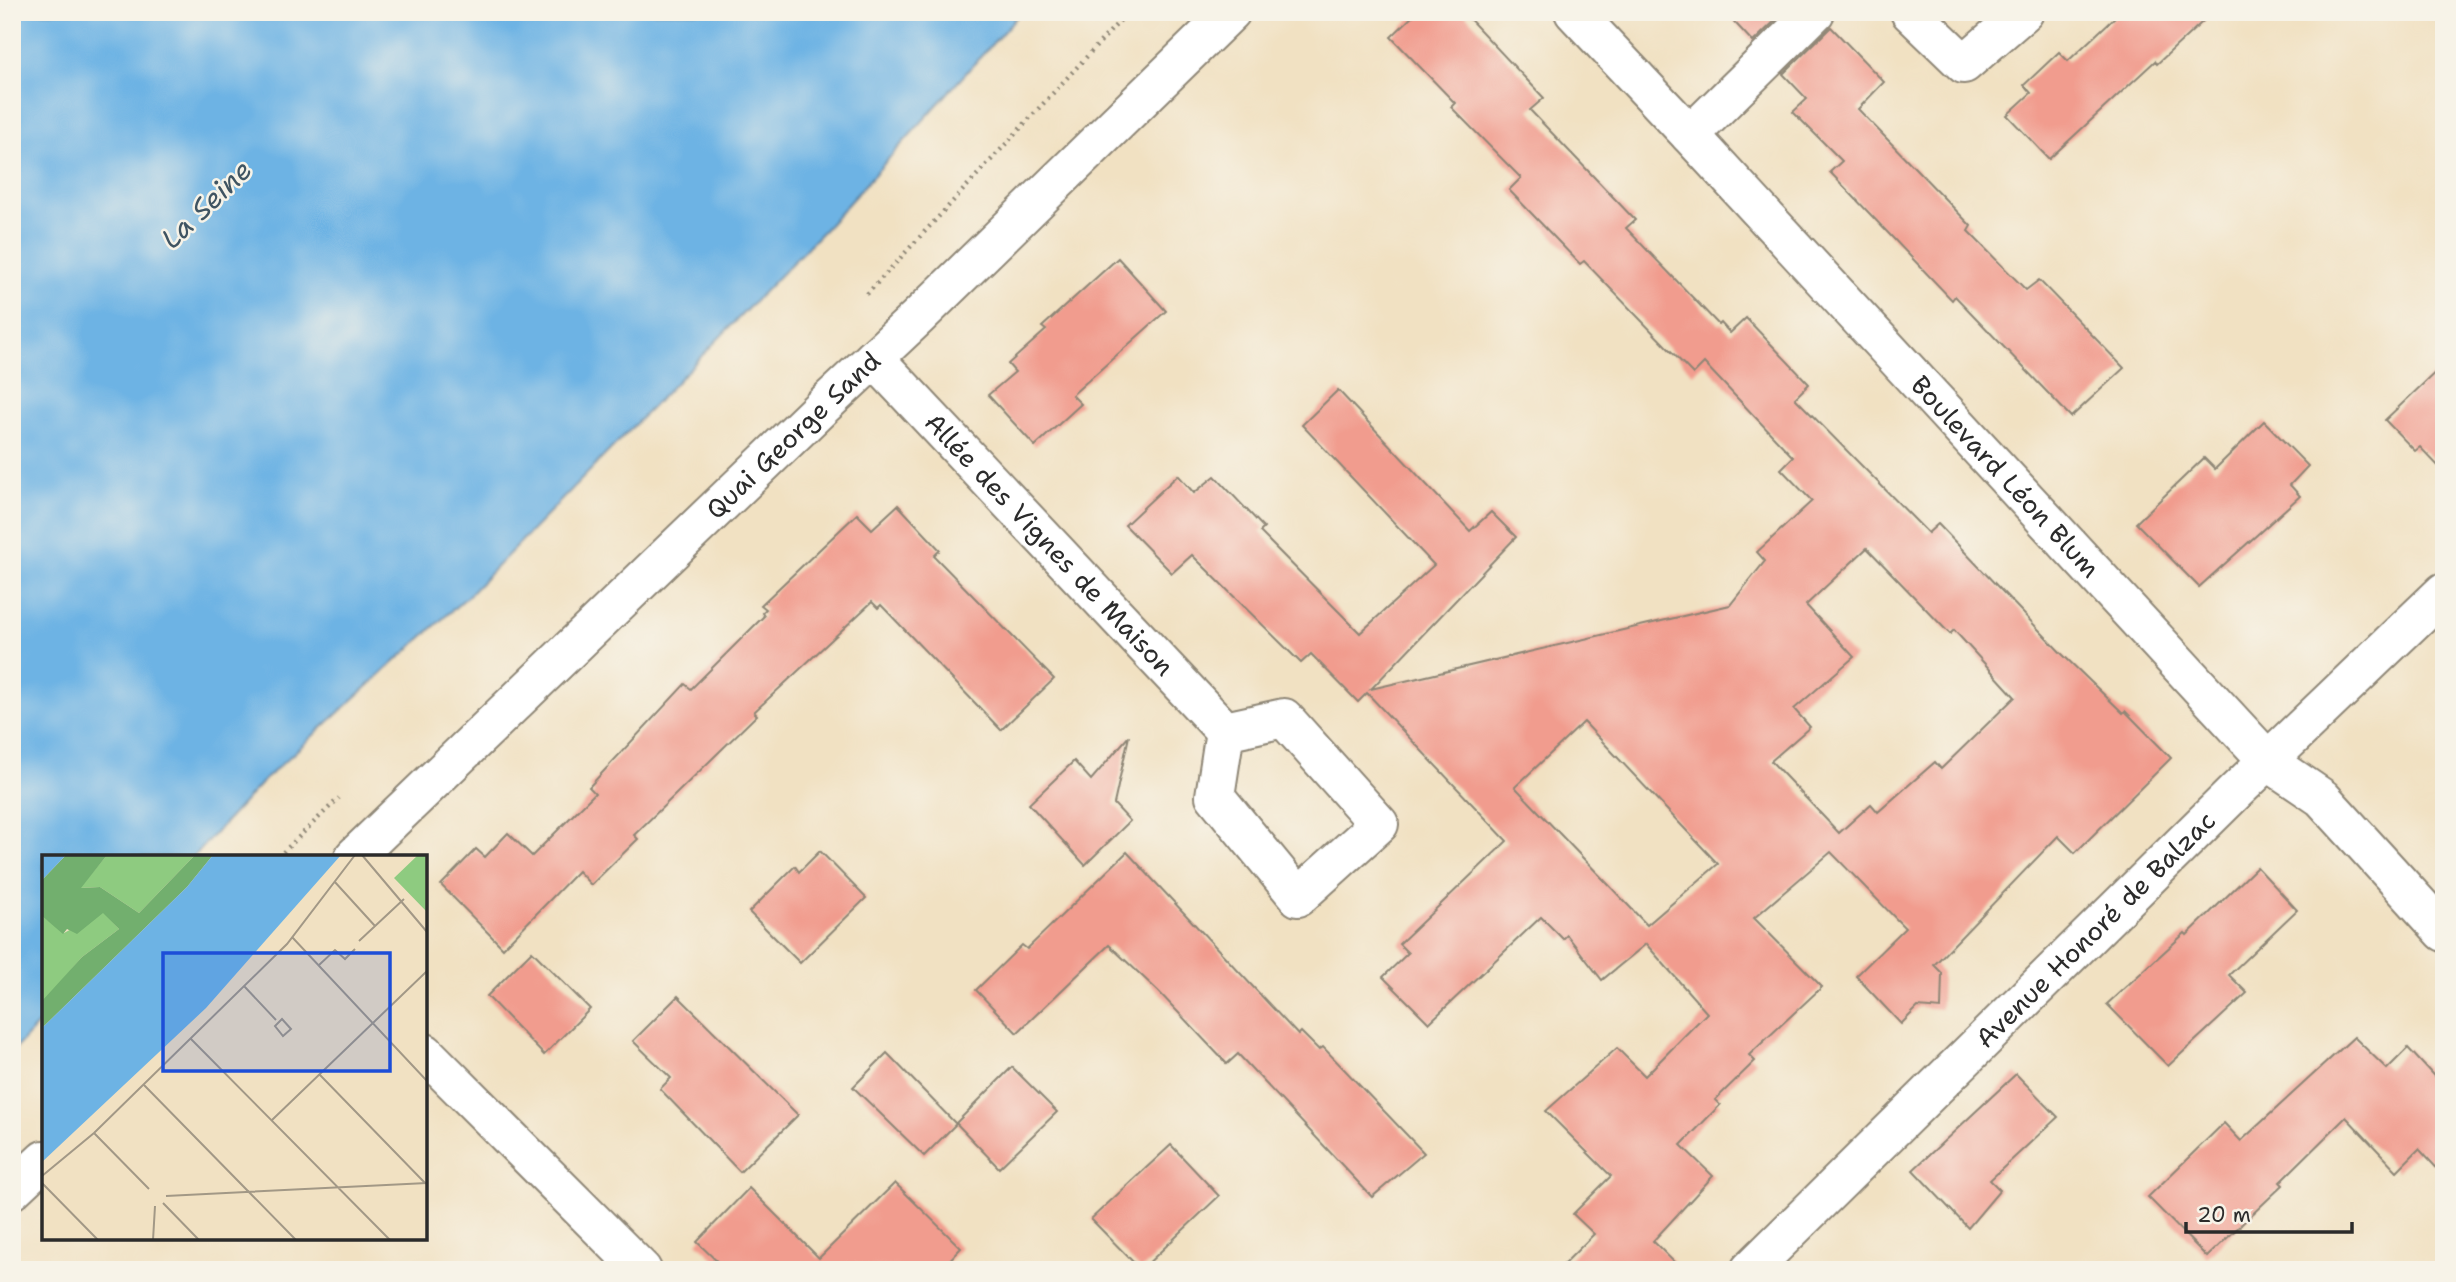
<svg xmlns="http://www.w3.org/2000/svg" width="2456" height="1282" font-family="'Shantell Sans',sans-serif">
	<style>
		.water { fill: #6db3e4; stroke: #4c6f88; stroke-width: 2 }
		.building { fill: #f19c8e; fill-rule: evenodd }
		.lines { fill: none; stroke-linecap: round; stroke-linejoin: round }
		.minor-casing { stroke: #8e8676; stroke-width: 42 }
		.path { stroke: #8e8676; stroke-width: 4.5; stroke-dasharray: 2 5; stroke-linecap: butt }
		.minor { stroke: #fff; stroke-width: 38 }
		.labels { text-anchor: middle; stroke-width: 5; stroke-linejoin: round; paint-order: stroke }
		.street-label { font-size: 26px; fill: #2b2b2b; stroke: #f7f3e8 }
		.water-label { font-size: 28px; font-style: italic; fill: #3f5462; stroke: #f7f3e8 }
		.inset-road { fill: none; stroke: #a29886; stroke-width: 2 }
		.view { fill: #1d4ed8; fill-opacity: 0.15; stroke: #1d4ed8; stroke-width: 3.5 }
		.inset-edge { fill: none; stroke: #2b2b2b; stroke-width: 3.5 }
	</style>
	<rect width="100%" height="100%" fill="#f7f3e8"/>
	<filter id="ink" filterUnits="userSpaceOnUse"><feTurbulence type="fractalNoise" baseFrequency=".0143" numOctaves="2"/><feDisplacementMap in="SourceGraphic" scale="14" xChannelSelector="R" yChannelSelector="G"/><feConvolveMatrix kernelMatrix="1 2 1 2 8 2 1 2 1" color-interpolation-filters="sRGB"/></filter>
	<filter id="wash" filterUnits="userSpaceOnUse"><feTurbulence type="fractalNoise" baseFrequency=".00686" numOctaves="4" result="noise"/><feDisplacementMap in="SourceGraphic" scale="28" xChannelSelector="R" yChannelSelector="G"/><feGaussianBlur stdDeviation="1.57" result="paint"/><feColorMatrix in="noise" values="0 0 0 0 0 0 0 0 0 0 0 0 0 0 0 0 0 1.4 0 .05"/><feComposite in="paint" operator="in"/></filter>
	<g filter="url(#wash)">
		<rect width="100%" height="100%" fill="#f1e1c2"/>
		<path class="water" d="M 12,12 L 1021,12 L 826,228 L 470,594 L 265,779 L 193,857 L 44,857 L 44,1018 L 12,1052 Z"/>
		<g id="blocks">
			<g class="building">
				<path d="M 1417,12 L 1463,12 L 1544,98 L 1530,110 L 1635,220 L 1626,228 L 1719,325 L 1721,323 L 1730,333 L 1746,318 L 1809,384 L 1795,398 L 1928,533 L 1938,524 L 2061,653 L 2123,713 L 2125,711 L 2171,758 L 2075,853 L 2058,836 L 1934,965 L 1942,973 L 1941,1009 L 1918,1007 L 1901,1024 L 1856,976 L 1905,928 L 1831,852 L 1754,918 L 1822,987 L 1749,1055 L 1755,1061 L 1715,1100 L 1720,1105 L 1681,1145 L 1713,1176 L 1653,1241 L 1682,1270 L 1558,1270 L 1594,1234 L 1573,1214 L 1611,1176 L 1546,1111 L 1617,1048 L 1645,1076 L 1707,1013 L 1646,944 L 1602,980 L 1567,935 L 1563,939 L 1541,917 L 1429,1023 L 1383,977 L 1408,953 L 1399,944 L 1507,841 L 1367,693 L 1358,702 L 1311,654 L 1301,663 L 1192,555 L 1172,573 L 1125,525 L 1178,475 L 1194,493 L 1215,476 L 1264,528 L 1260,532 L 1360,633 L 1434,565 L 1302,425 L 1338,390 L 1470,531 L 1491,512 L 1516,537 L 1371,689 L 1730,605 L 1765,561 L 1757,552 L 1812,501 L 1781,469 L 1793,457 L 1704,363 L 1693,374 L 1584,261 L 1580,264 L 1509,190 L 1521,178 L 1451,107 L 1455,103 L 1391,37 ZM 1867,548 L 1950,634 L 1954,630 L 2015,697 L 1941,769 L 1935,762 L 1878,812 L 1871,804 L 1839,833 L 1771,761 L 1810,727 L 1794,709 L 1854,657 L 1806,605 ZM 1584,722 L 1718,864 L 1647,925 L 1515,787 Z"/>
				<path d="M 1725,12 L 1784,12 L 1753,42 Z"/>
				<path d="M 2111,12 L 2213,12 L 2157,64 L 2155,61 L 2049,159 L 2007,115 L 2031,93 L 2024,85 L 2059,52 L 2068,61 L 2115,17 Z"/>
				<path d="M 1831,27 L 1884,82 L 1858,109 L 1971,226 L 1968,231 L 2026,290 L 2039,280 L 2124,368 L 2071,417 L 1955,296 L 1952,300 L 1830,172 L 1842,161 L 1793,112 L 1807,99 L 1783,74 Z"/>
				<path d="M 1118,258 L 1166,311 L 1072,395 L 1081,404 L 1035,446 L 988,395 L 1015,372 L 1008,364 L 1046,330 L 1042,327 Z"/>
				<path d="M 2444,364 L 2444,472 L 2420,447 L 2415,451 L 2385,420 Z"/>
				<path d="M 2264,421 L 2308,466 L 2290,485 L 2300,496 L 2199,587 L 2136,523 L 2204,458 L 2215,469 Z"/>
				<path d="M 898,505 L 940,550 L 934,556 L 1054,679 L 1001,730 L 881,605 L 878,608 L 872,602 L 754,712 L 757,715 L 634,835 L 638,839 L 591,885 L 578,871 L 503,948 L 441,885 L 476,849 L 485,857 L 508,833 L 532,856 L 595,793 L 589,787 L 685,684 L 691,689 L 764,616 L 762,613 L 766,609 L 761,605 L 857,514 L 872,529 Z"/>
				<path d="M 1129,736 L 1114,804 L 1130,821 L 1085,865 L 1029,804 L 1074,761 L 1091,780 Z"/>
				<path d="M 820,851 L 866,898 L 800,963 L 749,912 L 795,866 L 799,872 Z"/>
				<path d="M 1127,852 L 1298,1035 L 1301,1032 L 1319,1050 L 1323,1047 L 1424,1153 L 1372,1197 L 1238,1054 L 1227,1064 L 1158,991 L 1109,945 L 1017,1033 L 976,990 L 1022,945 L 1027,949 Z"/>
				<path d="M 2257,867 L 2297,910 L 2229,975 L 2247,993 L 2168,1066 L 2107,1004 L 2185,933 L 2187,935 Z"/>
				<path d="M 532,951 L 590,1009 L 544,1055 L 487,996 Z"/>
				<path d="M 678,996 L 798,1115 L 740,1172 L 660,1089 L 671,1078 L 633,1041 Z"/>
				<path d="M 2354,1037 L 2387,1069 L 2408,1048 L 2444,1087 L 2444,1176 L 2419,1149 L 2397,1171 L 2346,1117 L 2280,1182 L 2283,1185 L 2207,1257 L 2148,1197 L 2224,1123 L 2241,1141 Z"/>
				<path d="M 887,1053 L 956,1124 L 924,1156 L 853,1087 Z"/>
				<path d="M 1012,1067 L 1057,1112 L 999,1168 L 956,1123 Z"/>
				<path d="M 2016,1074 L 2058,1117 L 1990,1180 L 2000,1190 L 1968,1228 L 1913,1170 Z"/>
				<path d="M 1171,1145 L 1219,1196 L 1141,1270 L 1091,1219 Z"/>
				<path d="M 895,1183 L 961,1248 L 940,1270 L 726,1270 L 697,1242 L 749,1188 L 819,1258 Z"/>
			</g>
		</g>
	</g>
	<g filter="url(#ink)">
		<use href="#blocks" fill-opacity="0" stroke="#8e8676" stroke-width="2"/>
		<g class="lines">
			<g class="minor-casing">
				<g id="minor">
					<path id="s1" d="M 1574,12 L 1690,135 L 2269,762 L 2322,798 L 2444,932"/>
					<path d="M 1910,12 L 1964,64 L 2024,12"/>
					<path d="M 1690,135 L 1815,12"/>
					<path id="s2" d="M 874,358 L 1225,731"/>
					<path d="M 1284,718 L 1379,824 L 1298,897 L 1215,796 L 1225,731 Z"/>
					<path id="s3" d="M 354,857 L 823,406 L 918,317 L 1231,12"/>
					<path d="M 425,1053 L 642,1270"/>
					<path d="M 12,1190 L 44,1160"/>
					<path id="s4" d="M 1750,1270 L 2235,792 L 2444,592"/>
				</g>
			</g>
			<g class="path">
				<path d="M 867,294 L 1128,12"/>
				<path d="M 278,857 L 339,798"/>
			</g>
			<use href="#minor" class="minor"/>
		</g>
	</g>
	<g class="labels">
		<g class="street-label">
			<text dy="9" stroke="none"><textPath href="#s3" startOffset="609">Quai George Sand</textPath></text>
			<text dy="9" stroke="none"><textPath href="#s1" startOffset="634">Boulevard Léon Blum</textPath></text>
			<text dy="9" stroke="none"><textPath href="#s2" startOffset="256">Allée des Vignes de Maison</textPath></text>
			<text dy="9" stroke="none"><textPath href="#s4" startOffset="485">Avenue Honoré de Balzac</textPath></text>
		</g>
		<g class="water-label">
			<text transform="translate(206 204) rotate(-44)" y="10">La Seine</text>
		</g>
	</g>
	<g transform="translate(42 855)">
		<rect width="385" height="385" fill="#f1e1c2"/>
		<path d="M 65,0 L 153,0 L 97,58 L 58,32 L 38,33 ZM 376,0 L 385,0 L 384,56 L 352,23 ZM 61,57 L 77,74 L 40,102 L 0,148 L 0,61 L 22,78 Z" fill="#8ecb80"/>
		<path d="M 24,0 L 65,0 L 39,33 L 58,32 L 97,58 L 153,0 L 171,0 L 145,32 L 0,173 L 0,146 L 40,102 L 77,74 L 61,58 L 35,79 L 25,74 L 21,79 L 0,61 L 0,25 Z" fill="#72af6e"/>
		<path d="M 0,0 L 24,0 L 0,25 ZM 171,0 L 299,0 L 164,153 L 0,307 L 0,173 L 145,32 Z" fill="#6db3e4"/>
		<path class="inset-road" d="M 320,0 L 385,77M 292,26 L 333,71M 250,82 L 385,226M 317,86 L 362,44M 277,110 L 293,95 L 303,104 L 313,94M 202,131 L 234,165M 240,164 L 249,174 L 241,181 L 233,171 ZM 148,183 L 348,385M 278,220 L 384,329M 101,229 L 254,385M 230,265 L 385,116M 52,278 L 107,334M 0,321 L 52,278 L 245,89 L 313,0M 0,328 L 56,385M 124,341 L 385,328M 121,348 L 157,385M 111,385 L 113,351"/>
		<path class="view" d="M 121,98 L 348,98 L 348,216 L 121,216 Z"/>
		<rect width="385" height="385" class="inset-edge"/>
	</g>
	<rect width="2456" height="1282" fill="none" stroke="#f7f3e8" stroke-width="42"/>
	<path d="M2186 1222v10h166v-10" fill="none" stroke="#2b2b2b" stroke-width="3.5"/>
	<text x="2197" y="1222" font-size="21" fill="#2b2b2b" stroke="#f7f3e8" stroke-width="5" paint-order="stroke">20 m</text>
</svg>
